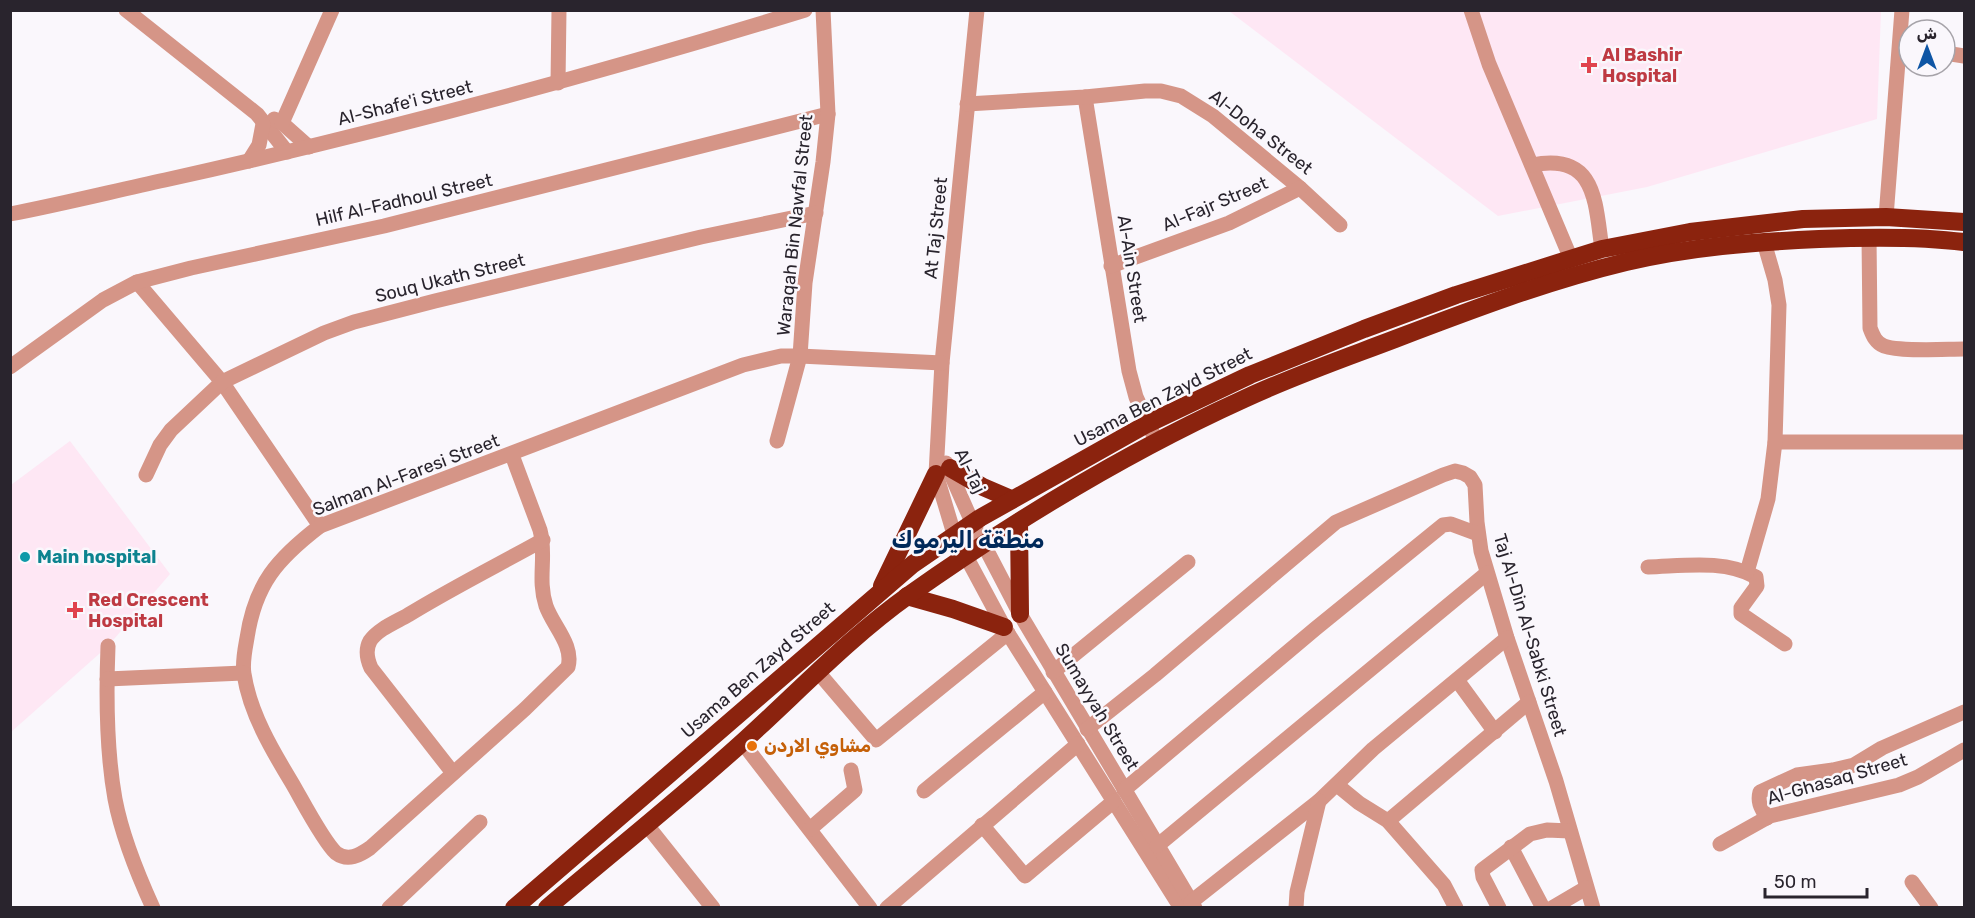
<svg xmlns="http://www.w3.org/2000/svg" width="1975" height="918" font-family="Rubik,Vazirmatn,sans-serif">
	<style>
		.medical { fill: #fee7f4 }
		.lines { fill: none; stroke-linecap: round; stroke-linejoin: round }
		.minor { stroke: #d59587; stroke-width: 15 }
		.highway { stroke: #8b230e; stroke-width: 18 }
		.health-dot { fill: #e0444e; stroke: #faf7fc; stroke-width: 2 }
		.culture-dot { fill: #0f9aa8; stroke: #faf7fc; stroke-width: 2 }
		.food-dot { fill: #e8710a; stroke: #faf7fc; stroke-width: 2 }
		.labels { text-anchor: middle; stroke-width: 5; stroke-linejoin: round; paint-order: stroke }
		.health-label { font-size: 18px; font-weight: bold; fill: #be3a42; stroke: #faf7fc; text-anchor: start }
		.street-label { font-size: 18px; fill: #29242d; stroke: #faf7fc }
		.culture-label { font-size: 18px; font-weight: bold; fill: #0d838f; stroke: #faf7fc; text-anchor: start }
		.food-label { font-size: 18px; font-weight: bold; fill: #c56008; stroke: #faf7fc; text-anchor: start }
		.district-label { font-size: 24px; font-weight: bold; fill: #00295a; stroke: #faf7fc }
	</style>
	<rect width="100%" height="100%" fill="#faf7fc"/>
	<g class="medical">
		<path d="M 1229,11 L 1881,11 L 1877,119 L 1647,187 L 1498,216 Z"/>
		<path d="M 70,441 L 170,574 L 108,646 L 11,732 L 11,485 Z"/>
	</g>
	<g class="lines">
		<g class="minor">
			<path d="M 126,10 L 257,114 L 287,152"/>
			<path d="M 977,10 L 942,363 L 936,474 L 954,534 L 1004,627 L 1181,908"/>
			<path d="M 1471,10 L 1489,64 L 1571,259"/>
			<path d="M 1945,53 L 1964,56"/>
			<path d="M 558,83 L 559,10"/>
			<path d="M 1085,97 L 1129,371 L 1136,397 L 1153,434"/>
			<path d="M 967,104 L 1085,97 L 1145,91 L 1161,91 L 1181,96 L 1213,116 L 1300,188 L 1340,225"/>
			<path d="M 274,119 L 282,123 L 309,147"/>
			<path d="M 282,123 L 332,10"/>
			<path d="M 249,161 L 259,145 L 263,124"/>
			<path d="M 1532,165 C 1597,152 1595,203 1602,249"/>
			<path d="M 10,214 C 62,204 114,191 165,180 C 381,132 594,75 805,10"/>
			<path d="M 1886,217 L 1902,10"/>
			<path d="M 1869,237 L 1870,328 C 1873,336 1876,343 1884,346 C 1900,352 1946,349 1964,349"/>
			<path d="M 1111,266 L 1229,223 L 1300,188"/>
			<path d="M 137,282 L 222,382 L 320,526"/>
			<path d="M 10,367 L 103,300 L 137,282 L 191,268 L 384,226 L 828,114"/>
			<path d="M 777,441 L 800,356 L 805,283 L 823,162 L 828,114 L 823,10"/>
			<path d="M 1775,442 L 1964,442"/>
			<path d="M 512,455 L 540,530 C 547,555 537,579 546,606 C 553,626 574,645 568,667 L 525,709 L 370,848 C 360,855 348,862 336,853 C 323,841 302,800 292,783 C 272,750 250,713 244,674 C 242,663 245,649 247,638 C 255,584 277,559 320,526 L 743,365 L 781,356 L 800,356 L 942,363"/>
			<path d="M 946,463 L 972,522 L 1020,614 L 1195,908"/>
			<path d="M 146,475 L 160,445 L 171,430 L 222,382 L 324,333 L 354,322 L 435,301 L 701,237 L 816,213"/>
			<path d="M 1648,567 C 1683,566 1724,559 1756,577 L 1757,586 L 1741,608 L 1741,614 L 1785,644"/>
			<path d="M 1747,572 L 1768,499 L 1775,442 L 1779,305 L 1775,280 L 1764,242"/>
			<path d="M 108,646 C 106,697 106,749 115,799 C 122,836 137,873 153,908"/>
			<path d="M 818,672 L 876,740 L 1008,633"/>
			<path d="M 1053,672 L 1188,562"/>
			<path d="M 107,679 L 243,673"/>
			<path d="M 1457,680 L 1495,732"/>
			<path d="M 1087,729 L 1155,675 L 1336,522 L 1443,475 L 1455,471 L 1463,473 L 1470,477 L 1475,485 L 1477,522 L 1481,551 L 1507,638 L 1556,781 L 1593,908"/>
			<path d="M 742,742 L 870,908"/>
			<path d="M 453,773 L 371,668 C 367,659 365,650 370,641 C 378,629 396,622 408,615 C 452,588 498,565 543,540"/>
			<path d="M 1337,785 L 1359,803 L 1388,821 L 1444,885 L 1456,908"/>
			<path d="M 1124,790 L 1315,629 L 1443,525 L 1451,524 L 1478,534"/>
			<path d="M 924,791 L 1045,692"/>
			<path d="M 1767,818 C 1762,809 1757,803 1760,792 L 1797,775 L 1833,770 L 1854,765 L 1882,748 L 1964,712"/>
			<path d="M 1388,821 L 1529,702"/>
			<path d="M 646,824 L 713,908"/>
			<path d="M 982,825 L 1025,876 L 1114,801"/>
			<path d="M 810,829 L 855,790 L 851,770"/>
			<path d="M 1720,844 L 1770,816 L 1899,785 L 1918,777 L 1964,750"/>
			<path d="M 1157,846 L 1487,573"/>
			<path d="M 1511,847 L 1543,908"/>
			<path d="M 1912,882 L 1931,908"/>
			<path d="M 1191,902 L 1319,801 L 1373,749 L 1507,638"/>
			<path d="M 389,908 L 480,822"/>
			<path d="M 887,908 L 1078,744"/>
			<path d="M 1296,908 L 1297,892 L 1319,801"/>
			<path d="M 1499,908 L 1483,877 L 1482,870 L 1530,834 L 1547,830 L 1570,831"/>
			<path d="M 1552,908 L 1586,888"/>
		</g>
		<g class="highway">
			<path d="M 950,468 L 983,487 L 1011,499"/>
			<path d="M 1019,522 L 1020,614"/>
			<path d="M 882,586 L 936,474"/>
			<path d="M 907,596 L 953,609 L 1004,627"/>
			<path d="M 514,908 L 913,564 L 980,518 L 1147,424 L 1250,375 L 1364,329 L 1456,295 L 1602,249 L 1690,232 L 1803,219 L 1886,217 L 1964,222"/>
			<path d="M 547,908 C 613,852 681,798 745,740 C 799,691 850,637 909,595 C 1014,521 1127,452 1244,399 C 1293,376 1345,358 1395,339 C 1471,310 1547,281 1626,262 C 1689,247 1754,242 1819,239 C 1867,237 1917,236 1964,242"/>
		</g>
	</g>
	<g class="health-dot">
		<path d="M1586 56h6v6h6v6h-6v6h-6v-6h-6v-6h6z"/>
		<path d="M72 601h6v6h6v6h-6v6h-6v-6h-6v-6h6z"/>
	</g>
	<circle class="culture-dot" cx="25" cy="557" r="6"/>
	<circle class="food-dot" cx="752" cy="746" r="6"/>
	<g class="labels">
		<g class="health-label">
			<text x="1602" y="61">Al Bashir<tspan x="1602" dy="21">Hospital</tspan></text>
			<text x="88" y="606">Red Crescent<tspan x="88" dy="21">Hospital</tspan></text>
		</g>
		<g class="street-label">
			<text transform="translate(405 103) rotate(-14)" y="6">Al-Shafe'i Street</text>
			<text transform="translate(1261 132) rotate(38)" y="6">Al-Doha Street</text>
			<text transform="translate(404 200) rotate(-13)" y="6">Hilf Al-Fadhoul Street</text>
			<text transform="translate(1215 204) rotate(-23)" y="6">Al-Fajr Street</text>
			<text transform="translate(795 225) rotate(-84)" y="6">Waraqah Bin Nawfal Street</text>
			<text transform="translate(936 228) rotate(-84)" y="6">At Taj Street</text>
			<text transform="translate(1132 269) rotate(81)" y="6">Al-Ain Street</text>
			<text transform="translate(450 278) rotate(-14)" y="6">Souq Ukath Street</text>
			<text transform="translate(1163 397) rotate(-27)" y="6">Usama Ben Zayd Street</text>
			<text transform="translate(970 471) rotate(64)" y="6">Al-Taj</text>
			<text transform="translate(406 475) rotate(-21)" y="6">Salman Al-Faresi Street</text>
			<text transform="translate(1530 635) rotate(73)" y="6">Taj Al-Din Al-Sabki Street</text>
			<text transform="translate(758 670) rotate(-41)" y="6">Usama Ben Zayd Street</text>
			<text transform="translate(1097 707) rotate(59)" y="6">Sumayyah Street</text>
			<text transform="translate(1837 779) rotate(-16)" y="6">Al-Ghasaq Street</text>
		</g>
		<g class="culture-label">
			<text x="37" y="563">Main hospital</text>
		</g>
		<g class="food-label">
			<text x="764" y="752">مشاوي الاردن</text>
		</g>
		<g class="district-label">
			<text x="968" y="548">منطقة اليرموك</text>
		</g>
	</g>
	<rect width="1975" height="918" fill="none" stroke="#29242d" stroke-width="24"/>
	<g transform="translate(1927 48)"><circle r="28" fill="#faf7fc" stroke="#a6a3a9" stroke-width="1.5"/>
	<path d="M0-4.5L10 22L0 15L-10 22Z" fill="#0e55a5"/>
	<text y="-9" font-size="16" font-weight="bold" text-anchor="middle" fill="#29242d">ش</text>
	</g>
	<path d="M1765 888v9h102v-9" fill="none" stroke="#29242d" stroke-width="3"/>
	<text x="1774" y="888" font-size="18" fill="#29242d" stroke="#faf7fc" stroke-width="4.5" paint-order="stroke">50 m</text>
</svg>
